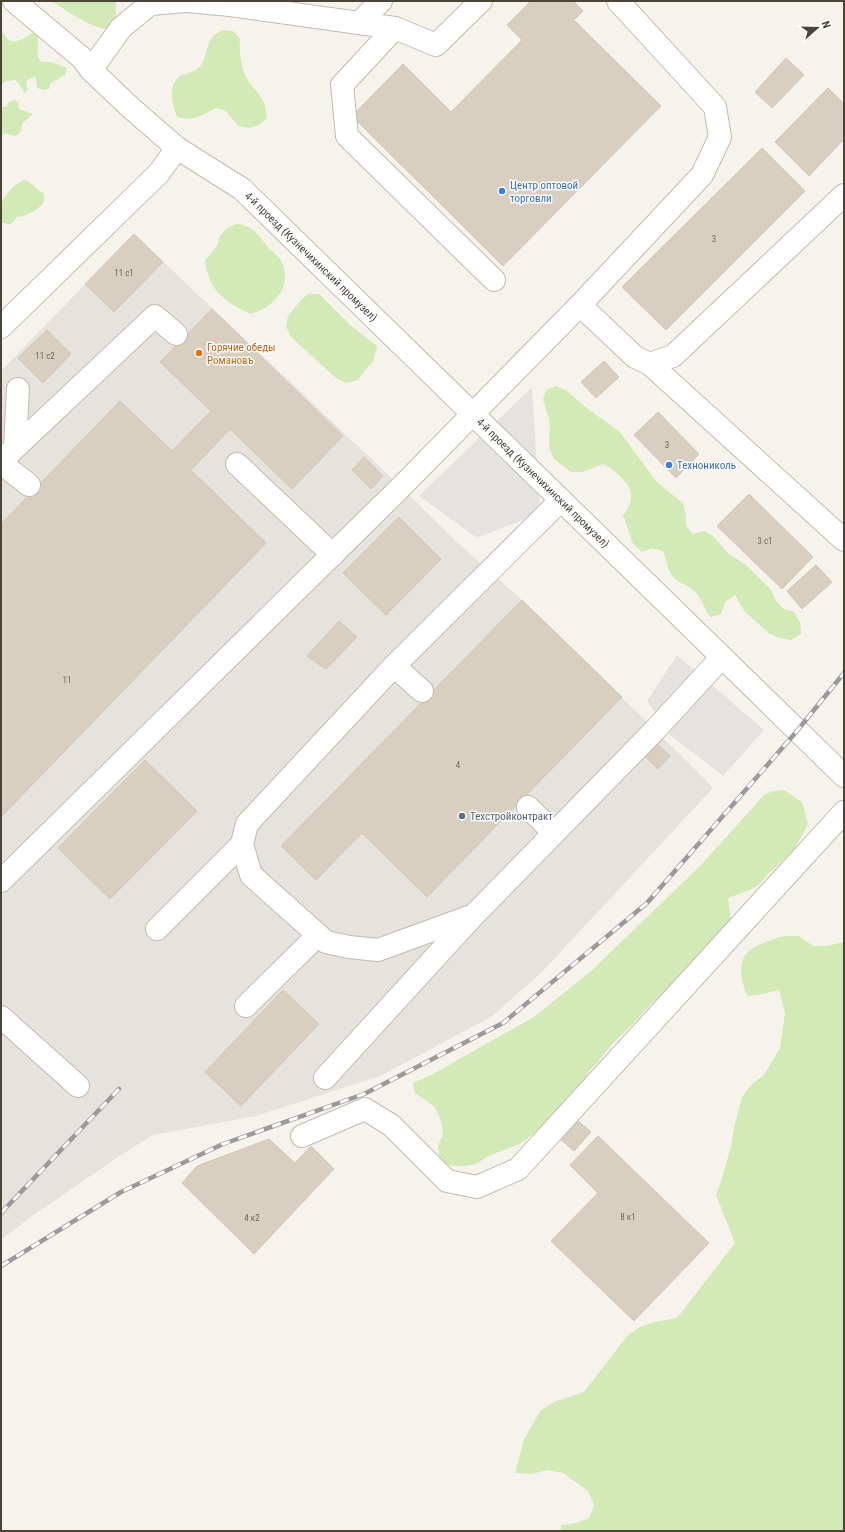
<svg xmlns="http://www.w3.org/2000/svg" width="845" height="1532" font-family="'Roboto Condensed',sans-serif">
	<style>
		.industrial { fill: #e6e2dd }
		.green { fill: #d2eab5 }
		.parking { fill: #e5e3e0 }
		.building { fill: #d8cfc1; stroke: #d3c7b4 }
		.lines { fill: none; stroke-linecap: round; stroke-linejoin: round }
		.minor-casing { stroke: #c2bbae; stroke-width: 24 }
		.minor { stroke: #fff; stroke-width: 22 }
		.rail-casing { stroke: #9a9a9a; stroke-width: 4.5 }
		.rail { stroke: #fff; stroke-width: 3; stroke-dasharray: 9; stroke-linecap: butt }
		.shop-dot { fill: #3f7fe0; stroke: #fff; stroke-width: 1.5 }
		.food-dot { fill: #e8710a; stroke: #fff; stroke-width: 1.5 }
		.service-dot { fill: #5c6f8a; stroke: #fff; stroke-width: 1.5 }
		.labels { text-anchor: middle; stroke-width: 3; stroke-linejoin: round; paint-order: stroke }
		.number-label { font-size: 9px; fill: #6e675b }
		.shop-label { font-size: 11px; fill: #366cbe; stroke: #fff; text-anchor: start }
		.street-label { font-size: 11px; fill: #4b4439; stroke: #fff }
		.food-label { font-size: 11px; fill: #c56008; stroke: #fff; text-anchor: start }
		.service-label { font-size: 11px; fill: #4e5e75; stroke: #fff; text-anchor: start }
	</style>
	<rect width="100%" height="100%" fill="#f6f3ec"/>
	<path class="industrial" d="M 134,234 L 401,487 L 459,544 L 522,600 L 655,730 L 713,788 L 541,973 L 491,1017 L 380,1076 L 256,1116 L 153,1135 L 121,1155 L 32,1216 L 1,1240 L 1,371 Z"/>
	<g class="green">
		<path d="M 51,1 L 116,1 C 115,9 118,19 112,26 C 102,37 62,7 51,1 Z"/>
		<path d="M 1,30 C 4,33 6,38 9,40 C 17,46 26,35 33,33 L 37,35 C 41,45 33,54 42,62 L 51,62 L 65,67 L 67,69 L 65,75 L 59,78 L 57,80 L 50,84 L 49,89 L 44,90 L 37,88 L 36,79 L 34,77 L 27,80 L 26,85 L 28,89 L 25,93 L 16,80 L 6,81 L 1,85 Z"/>
		<path d="M 223,30 L 233,31 L 240,39 C 239,52 241,70 249,82 C 260,97 265,97 267,118 L 259,125 L 249,128 L 238,126 L 226,111 L 216,108 C 201,115 195,122 177,117 C 172,104 167,83 182,75 C 189,72 197,72 201,65 C 210,50 204,38 223,30 Z"/>
		<path d="M 14,100 L 18,102 L 19,109 L 33,114 L 22,124 C 21,130 21,134 14,136 L 4,133 L 2,135 L 1,140 L 1,107 L 6,107 L 9,102 Z"/>
		<path d="M 24,180 C 32,181 36,190 43,193 C 50,206 27,216 17,217 C 11,226 10,225 1,222 C 1,216 0,208 2,202 C 4,195 17,182 24,180 Z"/>
		<path d="M 237,224 C 254,226 258,235 268,247 C 272,252 278,255 281,261 C 294,285 274,308 250,314 C 224,301 209,291 205,261 L 217,246 L 220,236 L 227,228 Z"/>
		<path d="M 308,294 L 319,294 L 350,325 L 377,346 L 373,362 L 365,370 L 358,380 L 346,383 L 336,378 L 290,336 L 286,326 L 288,316 L 300,301 Z"/>
		<path d="M 556,386 L 566,390 L 584,406 L 620,432 L 656,481 L 665,489 L 683,503 L 686,515 L 686,526 L 693,534 L 704,531 L 713,536 L 728,553 L 747,566 L 771,590 L 776,601 L 784,609 L 794,612 L 800,622 L 801,634 L 791,640 L 780,638 L 770,634 L 745,612 L 735,595 L 725,602 L 721,614 L 710,617 C 705,610 701,596 694,591 C 690,587 683,584 678,581 C 668,575 667,561 663,551 L 652,548 L 642,552 L 633,544 L 623,515 C 627,510 631,504 631,497 C 633,484 613,469 603,464 L 582,472 L 571,472 L 554,459 L 550,449 L 549,439 L 550,428 L 549,418 L 543,400 L 546,390 Z"/>
		<path d="M 784,790 L 802,802 L 808,824 L 794,850 L 767,875 L 760,884 L 750,890 L 728,898 L 731,922 L 672,984 L 647,1008 L 631,1026 L 613,1043 L 598,1062 L 589,1071 L 584,1081 L 540,1129 L 520,1144 L 488,1156 L 478,1163 L 467,1166 L 455,1166 L 443,1164 L 439,1155 L 438,1145 L 443,1135 L 442,1125 L 439,1115 L 434,1106 L 415,1093 L 413,1083 L 431,1075 L 534,1017 L 591,971 L 701,865 L 764,795 L 773,791 Z"/>
		<path d="M 785,936 L 799,936 L 813,946 L 827,946 L 844,942 L 844,1531 L 561,1531 L 561,1525 L 576,1523 L 589,1518 L 594,1505 L 588,1491 L 563,1473 L 547,1470 L 532,1474 L 515,1473 L 524,1440 L 540,1411 L 554,1402 L 584,1392 L 627,1336 L 640,1327 L 655,1322 L 677,1318 L 735,1243 L 716,1195 L 721,1181 L 731,1147 L 734,1128 L 742,1097 L 752,1084 L 764,1075 L 780,1048 L 785,1013 L 779,990 L 763,994 L 747,996 C 732,954 746,947 785,936 Z"/>
	</g>
	<g class="parking">
		<path d="M 532,387 L 540,513 L 477,538 L 419,496 Z"/>
		<path d="M 677,655 L 764,730 L 723,776 L 670,735 L 647,701 Z"/>
	</g>
	<g class="building">
		<path d="M 531,1 L 573,1 L 583,11 L 574,20 L 661,106 L 503,266 L 352,116 L 403,64 L 451,112 L 522,40 L 507,25 Z"/>
		<path d="M 786,58 L 804,75 L 772,108 L 755,92 Z"/>
		<path d="M 828,88 L 844,104 L 844,139 L 809,176 L 775,142 Z"/>
		<path d="M 762,148 L 805,191 L 666,330 L 622,287 Z"/>
		<path d="M 134,234 L 163,262 L 114,312 L 85,284 Z"/>
		<path d="M 212,309 L 343,436 L 292,489 L 230,429 L 191,470 L 266,543 L 1,817 L 1,524 L 120,401 L 172,451 L 211,411 L 160,362 Z"/>
		<path d="M 47,330 L 71,354 L 43,383 L 18,358 Z"/>
		<path d="M 604,361 L 619,377 L 596,398 L 581,382 Z"/>
		<path d="M 658,412 L 699,454 L 676,478 L 634,435 Z"/>
		<path d="M 364,457 L 383,476 L 371,489 L 352,470 Z"/>
		<path d="M 749,494 L 813,557 L 782,589 L 717,526 Z"/>
		<path d="M 399,517 L 441,559 L 386,615 L 343,573 Z"/>
		<path d="M 816,565 L 832,582 L 802,609 L 787,591 Z"/>
		<path d="M 522,600 L 622,697 L 427,897 L 362,833 L 316,880 L 281,846 Z"/>
		<path d="M 339,621 L 357,637 L 326,669 L 307,656 Z"/>
		<path d="M 655,742 L 670,756 L 658,769 L 643,755 Z"/>
		<path d="M 145,760 L 197,811 L 110,899 L 58,848 Z"/>
		<path d="M 283,990 L 319,1024 L 241,1106 L 205,1072 Z"/>
		<path d="M 576,1119 L 591,1132 L 574,1151 L 559,1138 Z"/>
		<path d="M 598,1136 L 709,1243 L 634,1321 L 551,1241 L 598,1193 L 570,1165 Z"/>
		<path d="M 269,1139 L 295,1163 L 311,1146 L 334,1169 L 254,1254 L 182,1183 L 197,1166 Z"/>
	</g>
	<g class="lines">
		<g class="minor-casing">
			<g id="minor">
				<path d="M 14,1 L 82,58 L 91,70 L 131,108 L 177,148"/>
				<path d="M 187,1 L 230,5 L 395,28 L 436,45 L 481,1"/>
				<path d="M 359,23 L 381,1"/>
				<path d="M 395,28 L 342,85 L 347,136 L 494,280"/>
				<path d="M 91,70 L 121,28 L 150,4 L 186,1"/>
				<path d="M 580,305 L 635,357 L 650,364 L 673,356 L 844,195"/>
				<path id="s1" d="M 1,327 L 159,173 L 177,148 L 242,189 L 844,776"/>
				<path d="M 650,364 L 844,540"/>
				<path d="M 15,447 L 18,389"/>
				<path d="M 1,461 L 155,316 L 176,334"/>
				<path d="M 1,463 L 29,485"/>
				<path d="M 237,464 L 333,555"/>
				<path d="M 561,500 L 394,666 L 247,824 L 242,844 L 251,875 L 326,942 L 349,947 L 378,950 L 474,915 L 655,730 L 722,657"/>
				<path d="M 394,666 L 422,691"/>
				<path d="M 528,807 L 554,833"/>
				<path d="M 1,881 L 401,487 L 580,305 L 702,175 L 720,137 L 715,107 L 618,1"/>
				<path d="M 157,929 L 242,844"/>
				<path d="M 246,1006 L 318,935"/>
				<path d="M 1,1017 L 78,1086"/>
				<path d="M 325,1078 L 472,917"/>
				<path d="M 302,1136 L 365,1109 L 391,1125 L 447,1181 L 477,1187 L 518,1169 L 844,812"/>
			</g>
		</g>
		<use href="#minor" class="minor"/>
		<g class="rail-casing">
			<g id="rail">
				<path d="M 1,1213 L 119,1089"/>
				<path d="M 1,1266 L 121,1192 L 223,1144 L 364,1094 L 503,1023 L 647,903 L 797,731 L 844,673"/>
			</g>
		</g>
		<use href="#rail" class="rail"/>
	</g>
	<g class="shop-dot">
		<circle cx="502" cy="191" r="4"/>
		<circle cx="669" cy="465" r="4"/>
	</g>
	<circle class="food-dot" cx="199" cy="353" r="4"/>
	<circle class="service-dot" cx="462" cy="816" r="4"/>
	<g class="labels">
		<g class="number-label">
			<text x="714" y="242">3</text>
			<text x="124" y="276">11 с1</text>
			<text x="45" y="359">11 с2</text>
			<text x="667" y="448">3</text>
			<text x="765" y="544">3 с1</text>
			<text x="67" y="683">11</text>
			<text x="458" y="768">4</text>
			<text x="628" y="1220">8 к1</text>
			<text x="252" y="1221">4 к2</text>
		</g>
		<g class="shop-label">
			<text x="510" y="189">Центр оптовой<tspan x="510" dy="13">торговли</tspan></text>
			<text x="677" y="469">Технониколь</text>
		</g>
		<g class="street-label">
			<text dy="4" stroke="none"><textPath href="#s1" startOffset="425">4-й проезд (Кузнечихинский промузел)</textPath></text>
			<text dy="4" stroke="none"><textPath href="#s1" startOffset="749">4-й проезд (Кузнечихинский промузел)</textPath></text>
		</g>
		<g class="food-label">
			<text x="207" y="351">Горячие обеды<tspan x="207" dy="13">Романовъ</tspan></text>
		</g>
		<g class="service-label">
			<text x="470" y="820">Техстройконтракт</text>
		</g>
	</g>
	<rect width="845" height="1532" fill="none" stroke="#4b4439" stroke-width="4"/>
	<g transform="translate(817 28) rotate(70)" stroke="#ffffff" stroke-width="3" paint-order="stroke">
	<path d="M0-3L7 15L0 10L-7 15Z" fill="#4b4439"/>
	<text y="-6" font-size="11" font-weight="bold" text-anchor="middle" fill="#4b4439">N</text>
	</g>
</svg>
